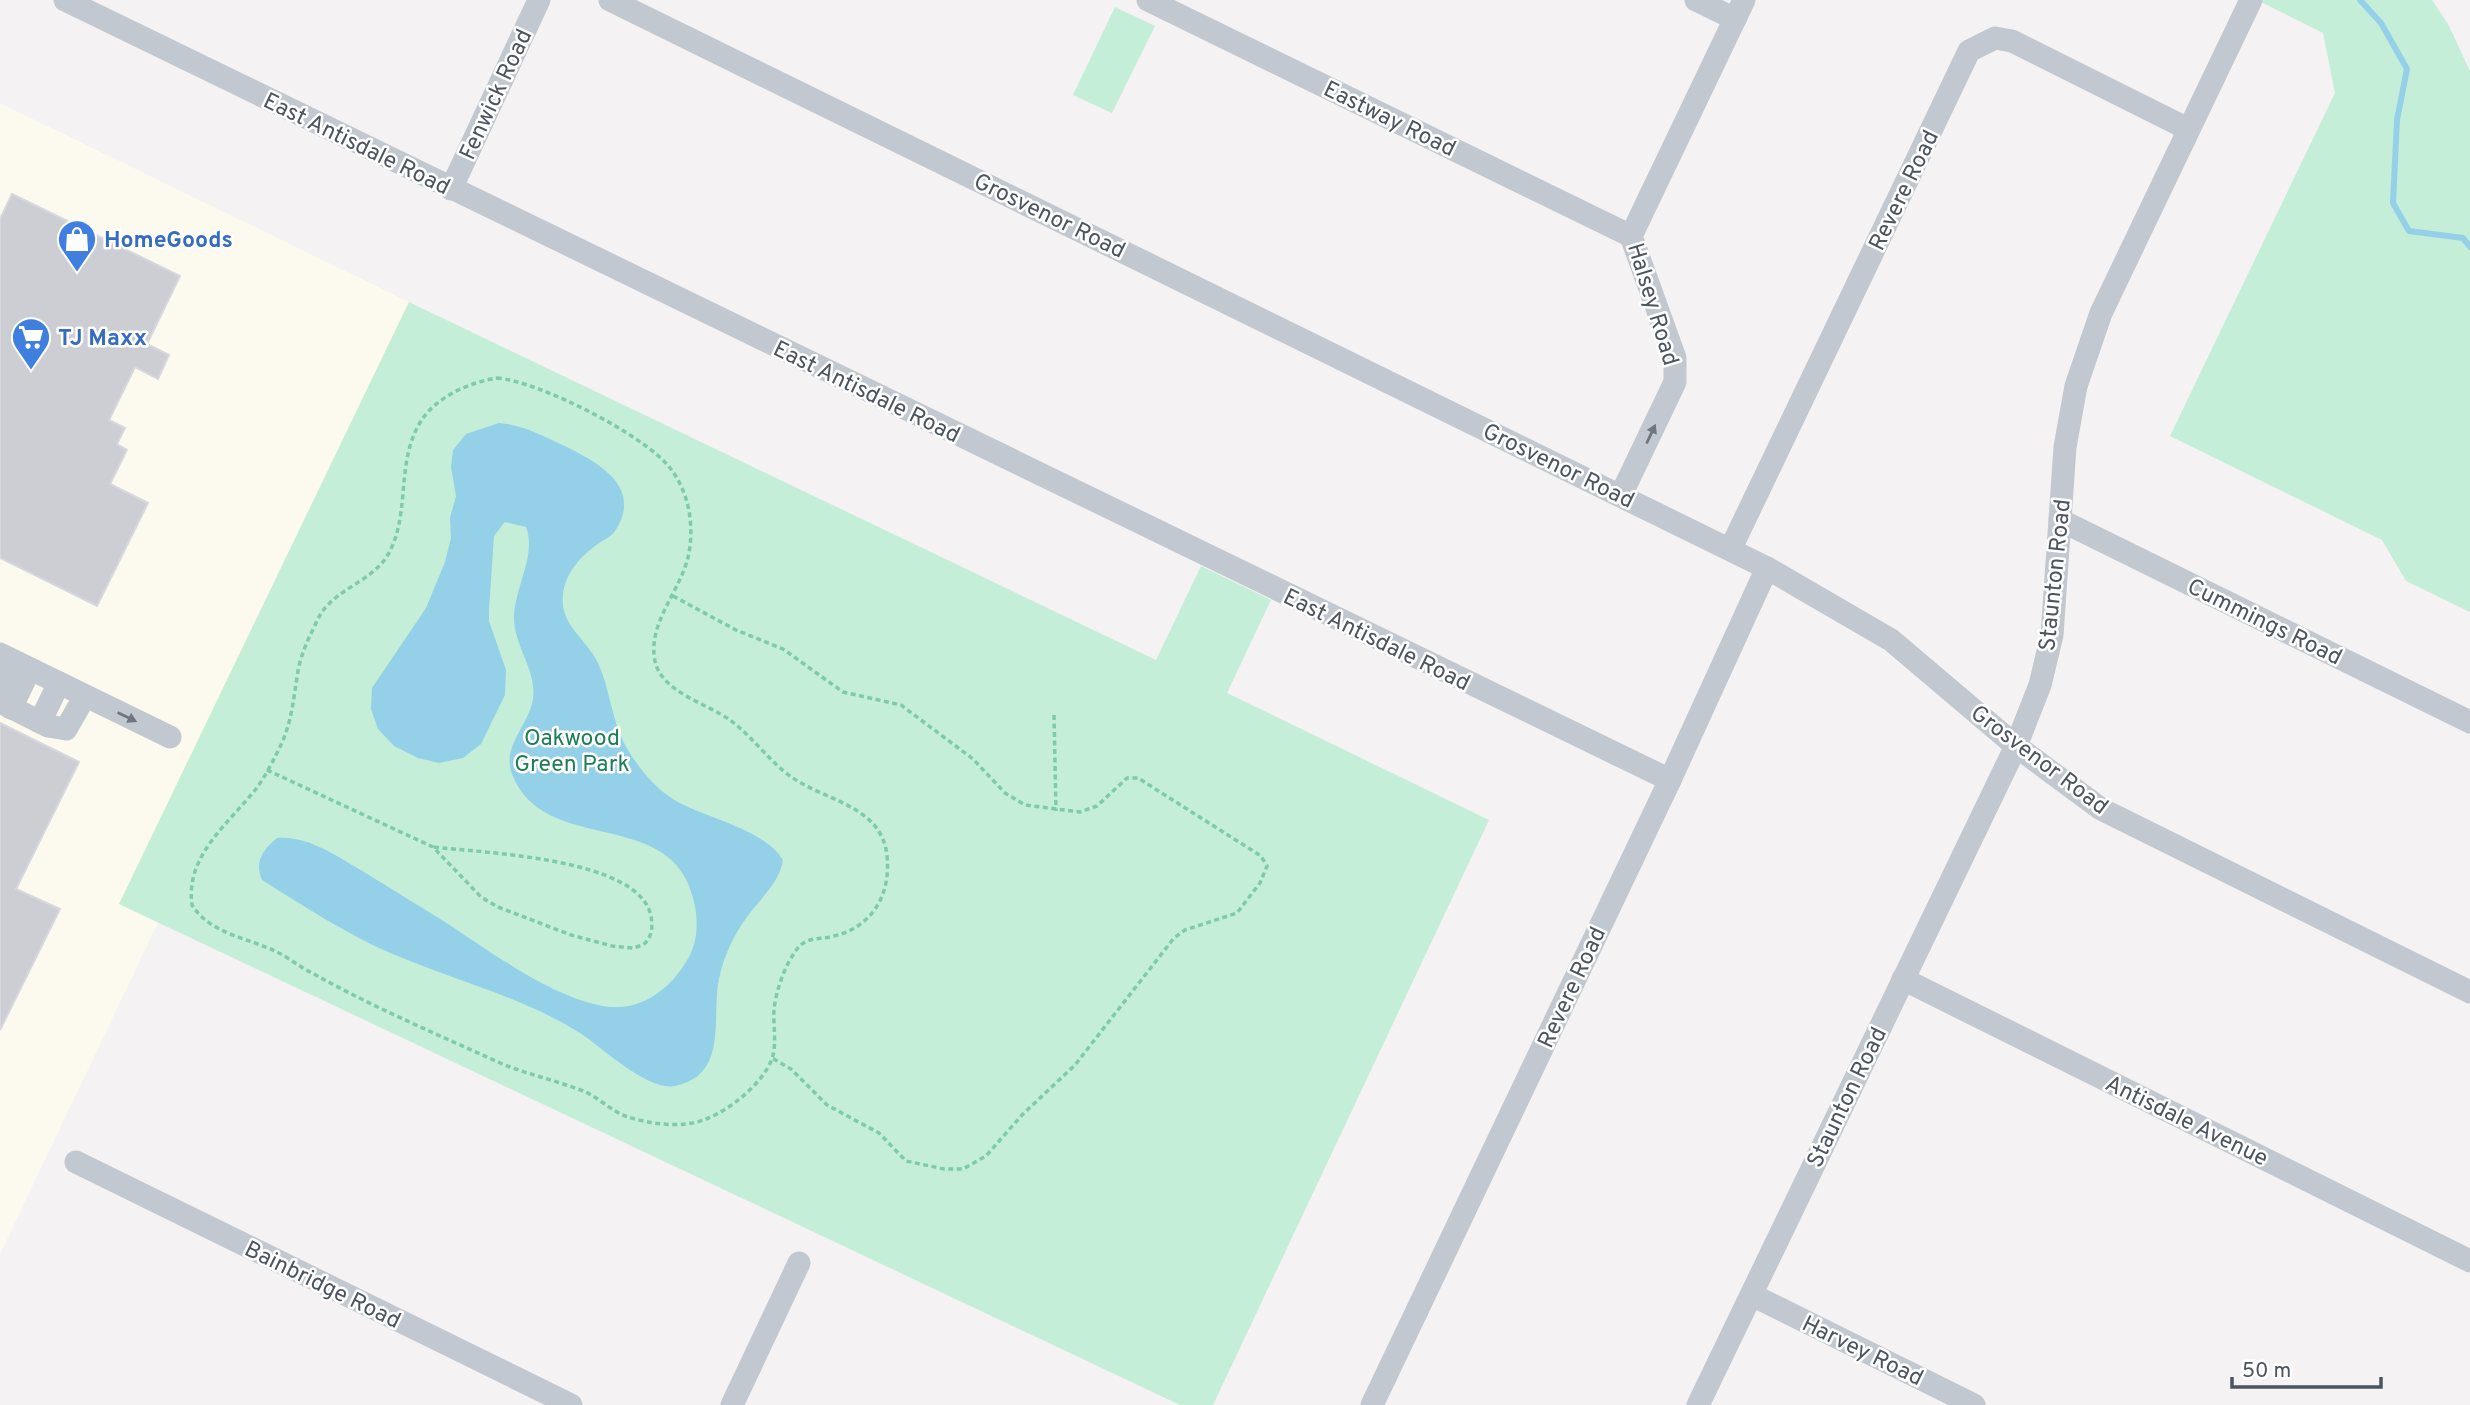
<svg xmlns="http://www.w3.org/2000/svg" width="2470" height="1405" font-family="Overpass,sans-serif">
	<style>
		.commercial { fill: #fcf9ee }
		.green { fill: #c4eed8 }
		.water { fill: #94d0e8 }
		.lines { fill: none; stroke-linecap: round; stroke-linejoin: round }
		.stream { stroke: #94d0e8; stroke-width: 6 }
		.building { fill: #ccced4; stroke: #d7d8dd; stroke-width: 2 }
		.path { stroke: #7ecaab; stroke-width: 3.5; stroke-dasharray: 5 3.5; stroke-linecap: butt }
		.minor { stroke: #c1c8d0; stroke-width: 23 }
		.oneway { fill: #6e7781 }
		.labels { text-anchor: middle; stroke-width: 5; stroke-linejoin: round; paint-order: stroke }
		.street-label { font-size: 23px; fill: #4b545f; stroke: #fff }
		.shop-label { font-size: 23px; font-weight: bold; fill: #366cbe; stroke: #fff; text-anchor: start }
		.park-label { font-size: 23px; fill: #1d7e55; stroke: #fff }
	</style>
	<rect width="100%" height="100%" fill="#f4f2f2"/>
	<path class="commercial" d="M 0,103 L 409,302 L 120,904 L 158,923 L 0,1254 Z"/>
	<g class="green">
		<path d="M 2257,0 L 2432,0 L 2448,24 L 2470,71 L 2470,612 L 2406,581 L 2382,540 L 2170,436 L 2335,93 L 2323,33 Z"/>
		<path d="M 1115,7 L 1155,26 L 1112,113 L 1073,95 Z"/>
		<path d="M 409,302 L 1156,660 L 1201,566 L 1271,600 L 1227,693 L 1489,820 L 1213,1405 L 1180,1405 L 119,904 Z"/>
	</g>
	<path class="water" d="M 499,423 C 520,425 535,432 554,441 C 587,457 647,482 615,531 C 612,536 604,540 599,543 C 581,556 566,572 563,594 C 559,625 586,638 598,663 C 610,689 611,717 624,743 C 635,763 653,787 673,799 C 703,818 764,828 783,860 C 779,884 761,897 747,917 C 734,934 723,958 719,979 C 711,1017 729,1075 675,1086 C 647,1091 603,1048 580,1033 C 522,997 457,981 395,955 C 348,935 305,907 262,880 C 254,861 263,850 277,838 C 308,835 338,857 364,872 C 391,889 418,905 445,922 C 488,950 566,1008 618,1007 C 650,1007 678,980 691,953 C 698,937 698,919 694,902 C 674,804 544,858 512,774 C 503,750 522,731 530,710 C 543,677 515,651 514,619 C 514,588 537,555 526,527 L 505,522 L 494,536 L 489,610 L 489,621 L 506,670 L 505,695 L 481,744 L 463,758 L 439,763 L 418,758 L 394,746 L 378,729 L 371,709 L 372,688 L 426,608 L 445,562 L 451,538 L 450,518 L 456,496 L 451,467 L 453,450 L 466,434 Z"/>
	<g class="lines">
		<path class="stream" d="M 2360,0 L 2381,23 L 2407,69 L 2397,120 L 2393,203 L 2409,231 L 2463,238 L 2470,247"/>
	</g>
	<g class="building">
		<path d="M 12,194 L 180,276 L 147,344 L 169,355 L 158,379 L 135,367 L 109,420 L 125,428 L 117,444 L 127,450 L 110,484 L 148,503 L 97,606 L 0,558 L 0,219 Z"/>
		<path d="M 0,723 L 79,762 L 16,889 L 60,909 L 0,1030 Z"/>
	</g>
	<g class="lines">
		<g class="path">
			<path d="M 497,378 C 538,381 645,435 670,468 C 689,492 694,524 689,553 C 682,590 647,622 655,661 C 661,692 708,704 730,720 C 753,737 768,760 790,776 C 824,801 882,805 887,856 C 891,895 872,927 834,936 C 820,940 807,936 797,949 C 785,965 776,990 774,1010 C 773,1025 777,1044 772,1059 C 762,1084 730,1110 706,1119 C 682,1129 649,1124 625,1116 C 610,1110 598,1097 583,1091 C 555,1080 525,1074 498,1062 C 436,1034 371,1006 312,973 C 300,967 289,958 277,952 C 249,938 210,934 192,905 C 185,856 228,824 256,789 C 264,778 271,765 277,753 C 292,725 293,701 298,671 C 301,653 311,633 319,617 C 335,587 376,582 391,549 C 410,508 396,461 421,421 C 436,397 470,382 497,378 Z"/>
			<path d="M 673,596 L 736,630 L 783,649 L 843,692 L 901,705 L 973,759 L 1005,793 L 1025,805 L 1080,812 L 1097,806 L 1127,778 L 1138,778 L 1261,856 L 1267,866 L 1260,883 L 1237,913 L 1185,930 L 1174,938 L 1075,1065 L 1022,1115 L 986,1156 L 963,1169 L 944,1169 L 906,1161 L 879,1133 L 827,1105 L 791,1069 L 772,1058"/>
			<path d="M 1054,715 L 1056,811"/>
			<path d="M 267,770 L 433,847 L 481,897 L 498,907 L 571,935 L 612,946 L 633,948 L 643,945 C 652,938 653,927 651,916 C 639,857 481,853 433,847"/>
		</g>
		<g class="minor">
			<path d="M 65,0 L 1670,780"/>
			<path d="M 610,0 L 1767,568 L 1891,640 L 2016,746 L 2101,809 L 2470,992"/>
			<path d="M 1148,0 L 1631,236"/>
			<path d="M 1696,0 L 1735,19"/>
			<path d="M 451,189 L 539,0"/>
			<path d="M 1621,495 L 1675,382 L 1675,358 L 1631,236 L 1744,0"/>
			<path d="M 2060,520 L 2470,722"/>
			<path d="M 1731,548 L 1969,51 L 1995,38 L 2012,41 L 2188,129"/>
			<path d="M 0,654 L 170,737"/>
			<path d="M 0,682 L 11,660"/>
			<path d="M 0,702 L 48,726 L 66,729 L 85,696"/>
			<path d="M 11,708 L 30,669"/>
			<path d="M 40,722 L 59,683"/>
			<path d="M 1903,979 L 2470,1261"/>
			<path d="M 76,1162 L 571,1405"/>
			<path d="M 1752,1295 L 1974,1405"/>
			<path d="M 732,1405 L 799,1263"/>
			<path d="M 1372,1405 L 1670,780 L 1767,568"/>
			<path d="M 1698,1405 L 2016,746 L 2040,685 L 2052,635 L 2065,447 L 2076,386 L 2101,313 L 2251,0"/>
		</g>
	</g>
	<defs><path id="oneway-solid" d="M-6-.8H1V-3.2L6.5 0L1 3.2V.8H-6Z" transform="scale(1.75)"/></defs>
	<g class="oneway">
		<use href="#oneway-solid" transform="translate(1651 434) rotate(-65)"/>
		<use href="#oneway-solid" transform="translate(127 717) rotate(26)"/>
	</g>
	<defs>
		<g id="shop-pin" transform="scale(2.0125)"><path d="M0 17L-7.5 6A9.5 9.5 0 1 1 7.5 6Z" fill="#3f7fe0" stroke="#fff"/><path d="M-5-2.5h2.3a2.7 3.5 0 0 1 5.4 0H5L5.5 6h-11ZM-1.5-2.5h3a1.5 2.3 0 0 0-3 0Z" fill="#fff"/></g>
		<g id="supermarket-pin" transform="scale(2.0125)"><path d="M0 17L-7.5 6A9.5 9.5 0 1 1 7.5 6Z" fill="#3f7fe0" stroke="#fff"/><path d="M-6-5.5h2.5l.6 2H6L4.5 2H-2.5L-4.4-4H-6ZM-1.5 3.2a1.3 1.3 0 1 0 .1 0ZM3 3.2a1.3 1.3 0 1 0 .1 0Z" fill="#fff"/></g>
	</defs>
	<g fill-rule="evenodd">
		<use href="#shop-pin" x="77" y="239"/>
		<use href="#supermarket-pin" x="31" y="337"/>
	</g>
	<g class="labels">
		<g class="street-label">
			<text transform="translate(495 94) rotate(-65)" y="8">Fenwick Road</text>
			<text transform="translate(1390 118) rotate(26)" y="8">Eastway Road</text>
			<text transform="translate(357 143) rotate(26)" y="8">East Antisdale Road</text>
			<text transform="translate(1903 190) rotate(-64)" y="8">Revere Road</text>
			<text transform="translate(1050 215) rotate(26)" y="8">Grosvenor Road</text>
			<text transform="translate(1654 304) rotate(73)" y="8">Halsey Road</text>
			<text transform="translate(867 391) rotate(26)" y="8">East Antisdale Road</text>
			<text transform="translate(1559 465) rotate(26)" y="8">Grosvenor Road</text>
			<text transform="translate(2054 575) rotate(-84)" y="8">Staunton Road</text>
			<text transform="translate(2265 621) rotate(26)" y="8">Cummings Road</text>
			<text transform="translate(1377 639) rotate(26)" y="8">East Antisdale Road</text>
			<text transform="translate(2040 759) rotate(37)" y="8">Grosvenor Road</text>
			<text transform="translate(1571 987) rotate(-65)" y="8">Revere Road</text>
			<text transform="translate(1846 1097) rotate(-64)" y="8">Staunton Road</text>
			<text transform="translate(2187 1120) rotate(26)" y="8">Antisdale Avenue</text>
			<text transform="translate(323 1284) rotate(26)" y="8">Bainbridge Road</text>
			<text transform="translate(1863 1350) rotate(26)" y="8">Harvey Road</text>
		</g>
		<g class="shop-label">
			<text x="104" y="247">HomeGoods</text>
			<text x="58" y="345">TJ Maxx</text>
		</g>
		<g class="park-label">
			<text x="572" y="745">Oakwood<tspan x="572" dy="26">Green Park</tspan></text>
		</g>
	</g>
	<path d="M2232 1377v10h149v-10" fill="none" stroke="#4b545f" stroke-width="3.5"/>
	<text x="2242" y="1377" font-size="21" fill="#4b545f" stroke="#ffffff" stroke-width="5" paint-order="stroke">50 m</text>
</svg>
